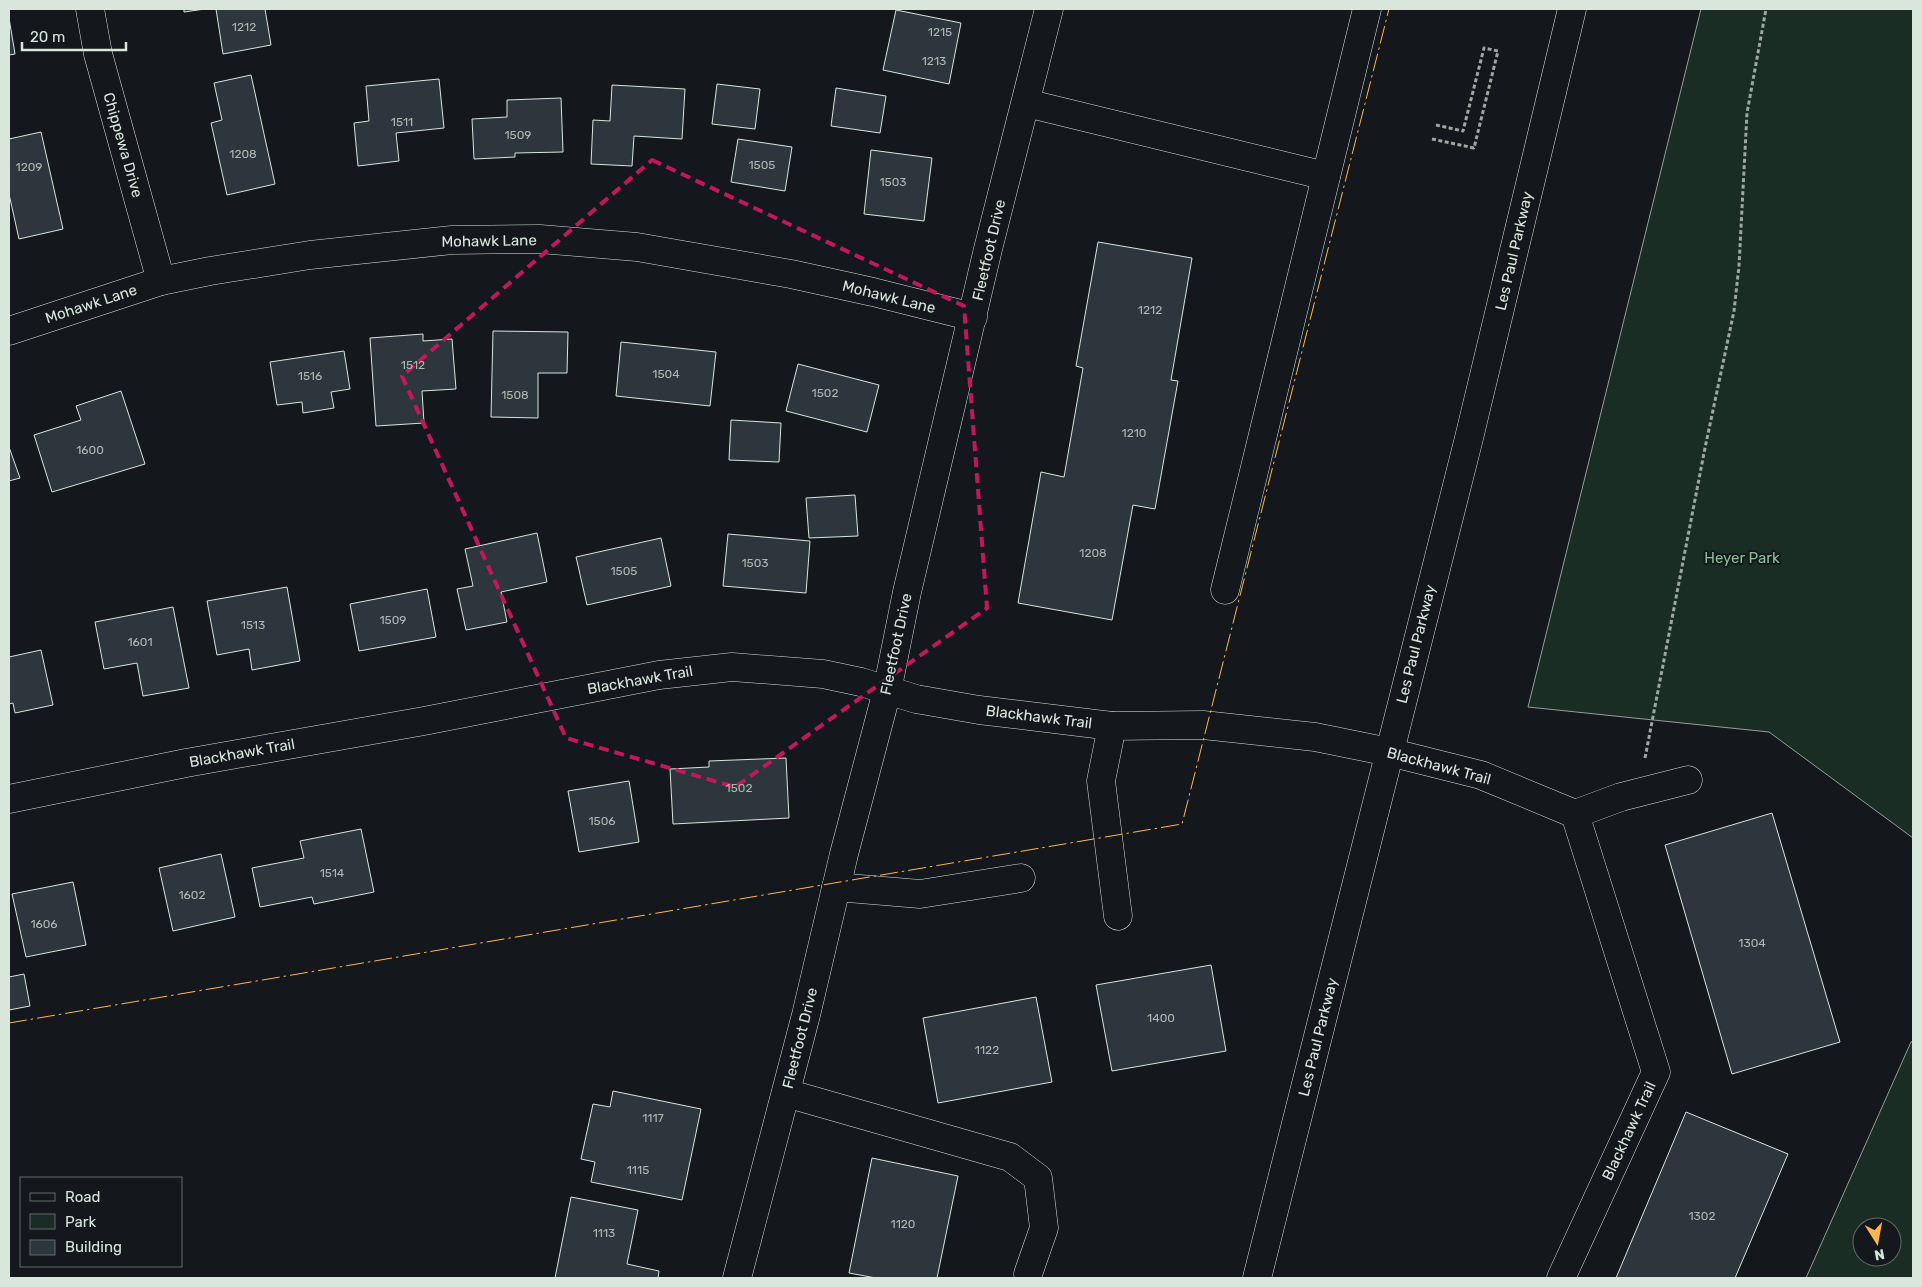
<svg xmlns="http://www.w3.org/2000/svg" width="1922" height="1287" font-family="Rubik,sans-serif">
<rect width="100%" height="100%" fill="#14181c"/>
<g fill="#1a2d24" stroke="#939e99" fill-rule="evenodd">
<path d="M1701,9H1913V838L1769,732L1528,707Z"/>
<path d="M1913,1041V1278H1806L1911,1042ZM1862,1227H1892V1257H1862Z"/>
</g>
<g fill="#2c363c" stroke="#d8e6dc">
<path d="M184,9H205L184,12Z"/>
<path d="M216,9H265L271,45L223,54Z"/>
<path d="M896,10L961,23L949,84L883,70Z"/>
<path d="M9,18L15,54L9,55Z"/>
<path d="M251,75L275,184L227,195L211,123L222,120L214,83Z"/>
<path d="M439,79L444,128L396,133L399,161L358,166L354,123L369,121L366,86Z"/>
<path d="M717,84L760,89L755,129L712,124Z"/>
<path d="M612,85L685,89L682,139L634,136L632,166L591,164L593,120L610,121Z"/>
<path d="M836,88L886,96L880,133L831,126Z"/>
<path d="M561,98L563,152L515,153V157L474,159L472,119L507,117V100Z"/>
<path d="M41,132L63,229L19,239L9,194V139Z"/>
<path d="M738,139L792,147L785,191L731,182Z"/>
<path d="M871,150L932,158L924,221L864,214Z"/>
<path d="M1098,242L1192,258L1171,380L1178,381L1155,509L1133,505L1112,620L1018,603L1041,472L1064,477L1083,368L1076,366Z"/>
<path d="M493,331L568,332L567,373H538V418L491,417Z"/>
<path d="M423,334V341L452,339L456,389L422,391L424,423L376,426L370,338Z"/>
<path d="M621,342L716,352L710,406L616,396Z"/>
<path d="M344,351L350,389L331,392L334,408L303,413L302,402L277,405L270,362Z"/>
<path d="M798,364L879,385L867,432L786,411Z"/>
<path d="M121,391L145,464L52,492L34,435L81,420L76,406Z"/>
<path d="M731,420L781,423L779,462L729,460Z"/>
<path d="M9,447L20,478L9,481Z"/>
<path d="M855,495L858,536L809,538L806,498Z"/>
<path d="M537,533L547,582L501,592L507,622L466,630L457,589L473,586L465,549Z"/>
<path d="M728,534L810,541L806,593L723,586Z"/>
<path d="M661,538L671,586L587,605L576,557Z"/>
<path d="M287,587L300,661L252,670L249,649L217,655L207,601Z"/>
<path d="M427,589L436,637L359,651L350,604Z"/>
<path d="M173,607L189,688L143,696L137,663L104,669L95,622Z"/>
<path d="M41,650L53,705L15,713L13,703L9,704V657Z"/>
<path d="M786,758L789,818L673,824L670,769L709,767V761Z"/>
<path d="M629,781L639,842L579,852L568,791Z"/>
<path d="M1772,813L1840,1042L1732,1074L1665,845Z"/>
<path d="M361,829L374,892L314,904L312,897L260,907L252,868L304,858L300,841Z"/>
<path d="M221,854L235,917L173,931L159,868Z"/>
<path d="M73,882L86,945L26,957L12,894Z"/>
<path d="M1211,965L1226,1051L1112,1071L1096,985Z"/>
<path d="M24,974L30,1006L9,1010V977Z"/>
<path d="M1036,997L1052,1082L938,1103L923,1018Z"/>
<path d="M613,1091L701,1109L682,1200L591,1182L595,1162L581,1159L593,1104L610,1107Z"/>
<path d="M1686,1112L1788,1154L1735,1278H1616Z"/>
<path d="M872,1158L958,1176L937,1278H876L849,1273Z"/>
<path d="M571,1197L638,1210L627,1264L659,1271L658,1278H555Z"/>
</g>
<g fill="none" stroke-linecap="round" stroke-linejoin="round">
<defs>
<g id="minor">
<path d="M90,9L98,54L161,281"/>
<path d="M1026,103L1326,176"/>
<path d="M9,331L161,281L210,271L310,255L452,240L540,239L637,247L791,274L873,292L973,317"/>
<path d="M1225,590L1367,9"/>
<path d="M1112,726L1101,781L1118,916"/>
<path d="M9,799L186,763L424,721L659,675L732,667L823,674L861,682L916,699L979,710L1112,726L1203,725L1315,737L1389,752L1481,775L1575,814L1656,1072L1561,1278"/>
<path d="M1575,814L1621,797L1688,780"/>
<path d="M836,887L920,894L1021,878"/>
<path d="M786,1093L1010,1157L1038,1178L1044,1228L1028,1274"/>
<path d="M737,1278L806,1015L844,854L887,691L907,592L988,249L1049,9"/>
</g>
<path id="major" d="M1257,1278L1469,438L1572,9"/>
</defs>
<use href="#minor" stroke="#d8e6dc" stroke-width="29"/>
<use href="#major" stroke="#d8e6dc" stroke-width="29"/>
<g stroke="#9da8a2" stroke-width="3" stroke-dasharray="4 2.5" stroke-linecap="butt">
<path d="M1432,139L1474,148L1498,51L1484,48L1463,131L1436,125"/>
<path d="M1645,758L1705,448L1734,311L1739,266L1747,113L1766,9"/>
</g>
<use href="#minor" stroke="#14181c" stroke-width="28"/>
<use href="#major" stroke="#14181c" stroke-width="28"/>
<path stroke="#ffb74d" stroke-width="1" stroke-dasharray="18 4 2.5 4" stroke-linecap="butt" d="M9,1023L1182,824L1389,9"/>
</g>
<path fill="none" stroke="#c2185b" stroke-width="4" stroke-dasharray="10 6" stroke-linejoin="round" d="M652,160L964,306L987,608L735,787L566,738L402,376Z"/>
<g text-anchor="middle" stroke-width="4" stroke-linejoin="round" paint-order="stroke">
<g font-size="12" fill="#adbab4">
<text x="244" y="31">1212</text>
<text x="940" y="36">1215</text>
<text x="934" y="65">1213</text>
<text x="402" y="126">1511</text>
<text x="518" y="139">1509</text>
<text x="243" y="158">1208</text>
<text x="762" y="169">1505</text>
<text x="29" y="171">1209</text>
<text x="893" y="186">1503</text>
<text x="1150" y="314">1212</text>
<text x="413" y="369">1512</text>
<text x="666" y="378">1504</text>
<text x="310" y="380">1516</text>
<text x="825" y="397">1502</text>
<text x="515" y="399">1508</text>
<text x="1134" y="437">1210</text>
<text x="90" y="454">1600</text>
<text x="1093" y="557">1208</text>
<text x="755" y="567">1503</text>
<text x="624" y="575">1505</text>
<text x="393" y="624">1509</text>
<text x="253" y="629">1513</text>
<text x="140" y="646">1601</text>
<text x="739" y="792">1502</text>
<text x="602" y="825">1506</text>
<text x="332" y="877">1514</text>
<text x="192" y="899">1602</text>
<text x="44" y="928">1606</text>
<text x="1752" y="947">1304</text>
<text x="1161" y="1022">1400</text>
<text x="987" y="1054">1122</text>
<text x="653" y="1122">1117</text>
<text x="638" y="1174">1115</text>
<text x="1702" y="1220">1302</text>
<text x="903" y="1228">1120</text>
<text x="604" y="1237">1113</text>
</g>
<g font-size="15" fill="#d8e6dc" stroke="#14181c">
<text transform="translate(123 145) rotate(74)" y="5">Chippewa Drive</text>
<text transform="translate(489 241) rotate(-1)" y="5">Mohawk Lane</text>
<text transform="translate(989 250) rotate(-77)" y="5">Fleetfoot Drive</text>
<text transform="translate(1514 251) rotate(-77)" y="5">Les Paul Parkway</text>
<text transform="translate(889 297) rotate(14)" y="5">Mohawk Lane</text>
<text transform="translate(91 304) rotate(-18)" y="5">Mohawk Lane</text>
<text transform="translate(896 644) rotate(-78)" y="5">Fleetfoot Drive</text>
<text transform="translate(1416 644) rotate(-76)" y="5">Les Paul Parkway</text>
<text transform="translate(640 680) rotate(-10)" y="5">Blackhawk Trail</text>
<text transform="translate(1039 717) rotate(7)" y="5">Blackhawk Trail</text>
<text transform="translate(242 753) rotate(-10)" y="5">Blackhawk Trail</text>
<text transform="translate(1439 766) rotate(15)" y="5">Blackhawk Trail</text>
<text transform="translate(1318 1037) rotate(-76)" y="5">Les Paul Parkway</text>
<text transform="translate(800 1038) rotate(-76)" y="5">Fleetfoot Drive</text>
<text transform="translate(1629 1131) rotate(-65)" y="5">Blackhawk Trail</text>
</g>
<g font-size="15" fill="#8ac095" stroke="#14181c">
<text x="1742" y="563">Heyer Park</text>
</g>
</g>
<rect width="1922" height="1287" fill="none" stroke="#d8e6dc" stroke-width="20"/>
<rect x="20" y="1177" width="162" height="90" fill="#14181c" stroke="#626a69"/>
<rect x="30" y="1193" width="25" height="8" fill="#14181c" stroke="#626a69"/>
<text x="65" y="1202" font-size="15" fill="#d8e6dc">Road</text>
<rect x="30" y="1214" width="25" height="15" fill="#1a2d24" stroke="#626a69"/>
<text x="65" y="1227" font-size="15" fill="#d8e6dc">Park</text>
<rect x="30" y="1240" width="25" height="15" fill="#2c363c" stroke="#626a69"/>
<text x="65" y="1252" font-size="15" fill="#d8e6dc">Building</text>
<g transform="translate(1877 1242) rotate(169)"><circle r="24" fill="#14181c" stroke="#626a69"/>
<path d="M0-4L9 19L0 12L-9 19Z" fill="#ffb74d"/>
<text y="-8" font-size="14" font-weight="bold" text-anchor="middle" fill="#d8e6dc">N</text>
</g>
<path d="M22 42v8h104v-8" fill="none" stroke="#d8e6dc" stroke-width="2.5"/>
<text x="30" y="42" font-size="15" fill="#d8e6dc" stroke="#14181c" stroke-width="4" paint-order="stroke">20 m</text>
</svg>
